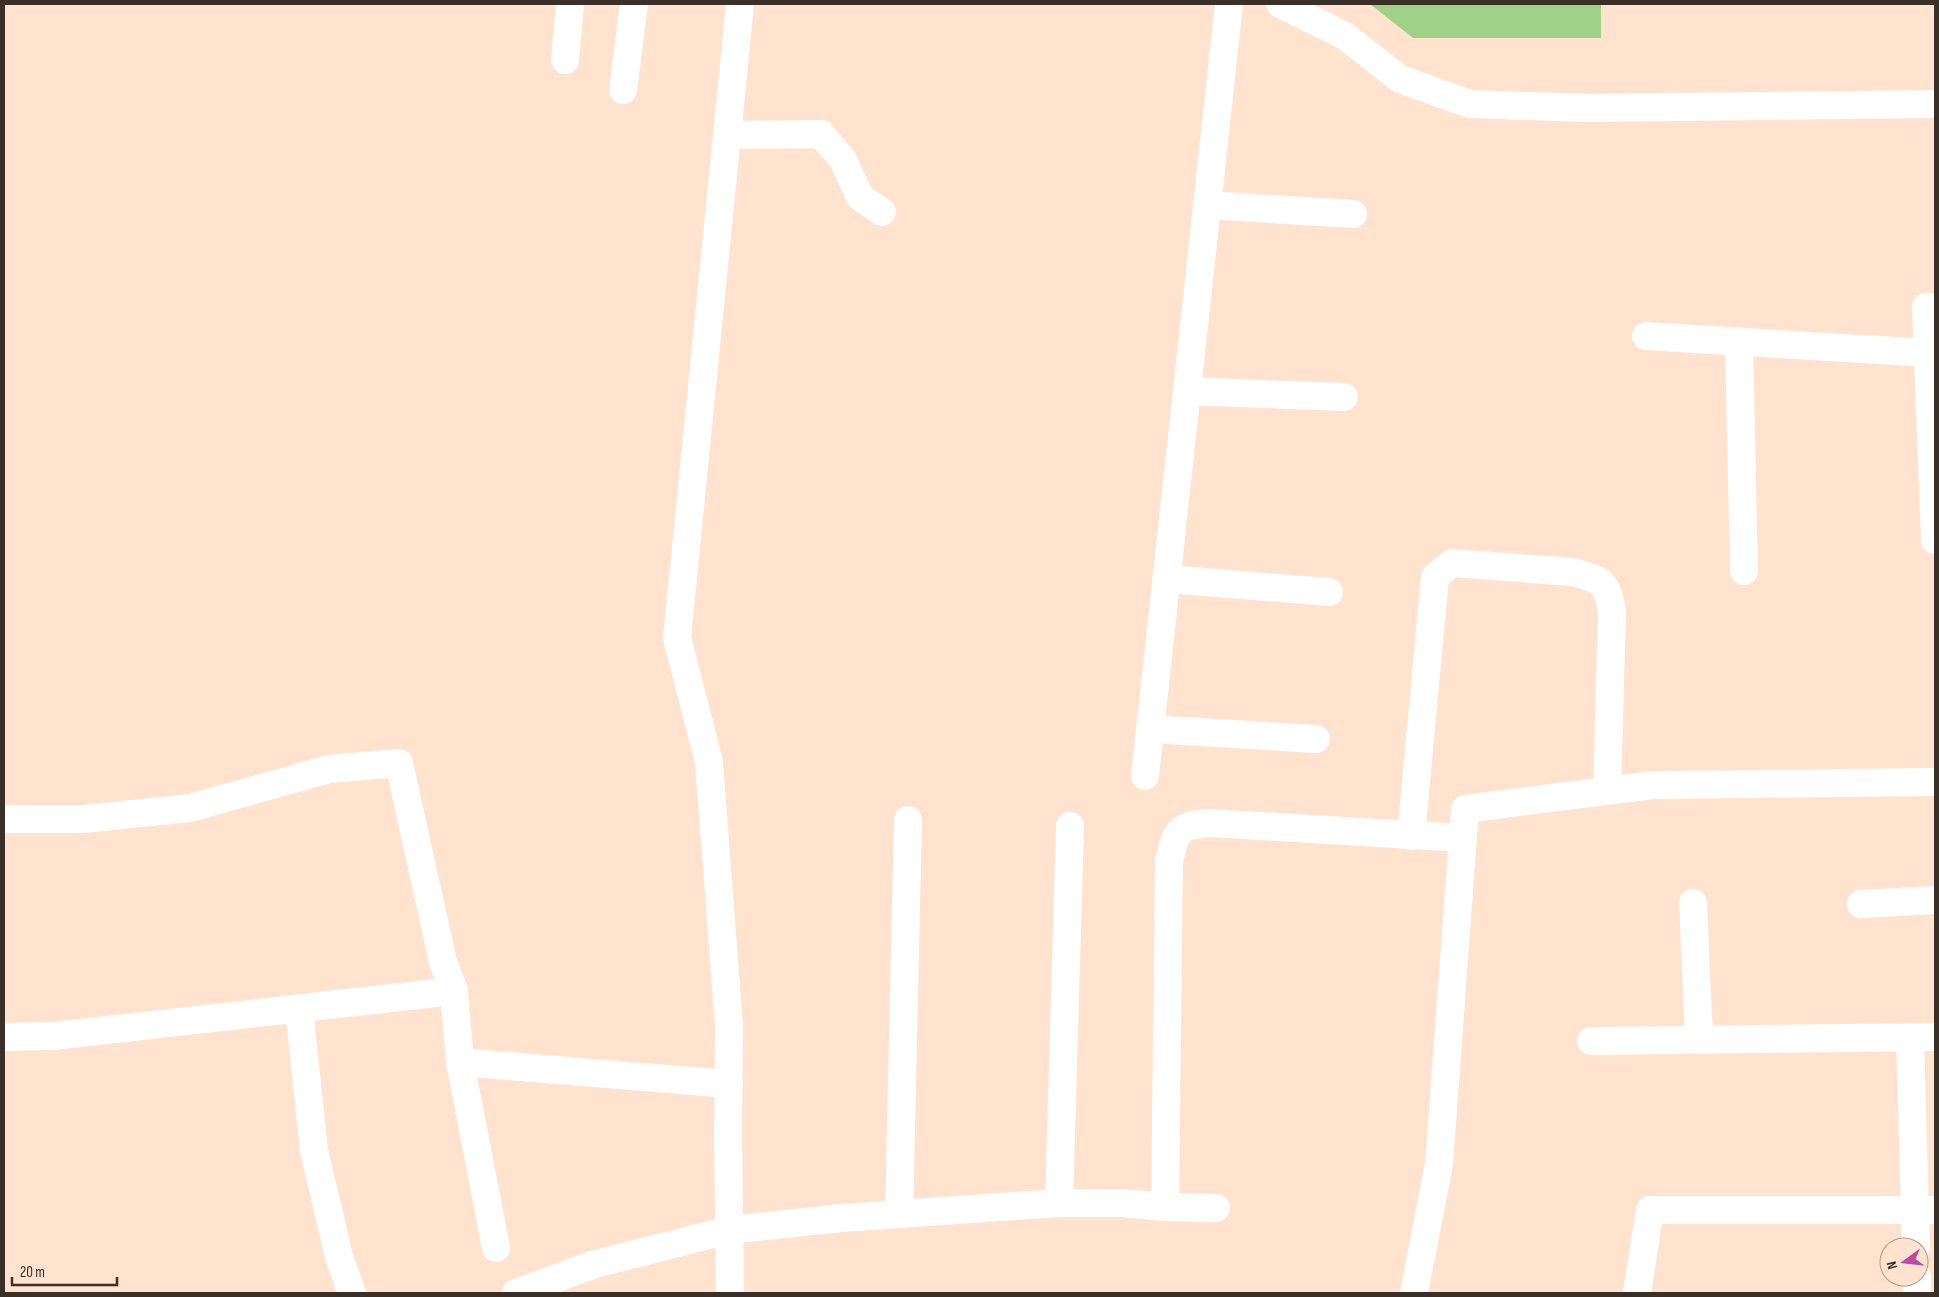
<svg xmlns="http://www.w3.org/2000/svg" width="1939" height="1297" font-family="'Sofia Sans Condensed',sans-serif">
<rect width="100%" height="100%" fill="#ffe3cf"/>
<path fill="#9fd288" d="M1370,4H1601V38H1413Z"/>
<g fill="none" stroke-linecap="round" stroke-linejoin="round">
<g stroke="#fff" stroke-width="28">
<path d="M1280,4L1345,36L1400,79L1470,104L1588,108L1935,104"/>
<path d="M565,60L570,4"/>
<path d="M623,90L634,4"/>
<path d="M727,135L821,134L843,160L860,197L882,212"/>
<path d="M1207,205L1353,214"/>
<path d="M1935,308L1926,307L1935,540"/>
<path d="M1646,336L1928,353"/>
<path d="M1739,342L1744,571"/>
<path d="M1187,391L1344,397"/>
<path d="M1167,579L1329,592"/>
<path d="M1151,729L1316,739"/>
<path d="M1145,776L1229,4"/>
<path d="M4,819H83L190,808L329,769L399,763L443,962L454,991L53,1036L4,1037"/>
<path d="M1411,836L1435,577L1452,563L1573,572C1602,580 1608,582 1612,613L1607,791"/>
<path d="M1693,903L1699,1039"/>
<path d="M1861,904L1935,900"/>
<path d="M454,991L460,1062L729,1084"/>
<path d="M299,1009L314,1150L339,1257L352,1293"/>
<path d="M1910,1037L1916,1247"/>
<path d="M1591,1041L1935,1037"/>
<path d="M460,1062L496,1248"/>
<path d="M1059,1203L1070,826"/>
<path d="M1165,1207L1216,1208"/>
<path d="M899,1214L908,820"/>
<path d="M1917,1277V1293"/>
<path d="M516,1293L595,1264L729,1230L841,1218L1059,1203H1123L1165,1207L1169,861C1176,831 1178,825 1210,823L1463,838"/>
<path d="M730,1293L728,1132L729,1026L709,762L677,638L740,4"/>
<path d="M1414,1293L1439,1164L1465,809L1653,785L1935,782"/>
<path d="M1637,1293L1650,1210H1935"/>
</g>
</g>
<rect width="1939" height="1297" fill="none" stroke="#3a3028" stroke-width="10"/>
<g transform="translate(1904 1262) rotate(255)"><circle r="24" fill="#ffe3cf" stroke="#b09b8c"/>
<path d="M0-4L9 19L0 12L-9 19Z" fill="#bc49a4"/>
<text y="-8" font-size="14" font-weight="bold" text-anchor="middle" fill="#3a3028">N</text>
</g>
<path d="M12 1277v8h105v-8" fill="none" stroke="#3a3028" stroke-width="2.5"/>
<text x="20" y="1277" font-size="15" fill="#3a3028" stroke="#ffe3cf" stroke-width="4" paint-order="stroke">20 m</text>
</svg>
